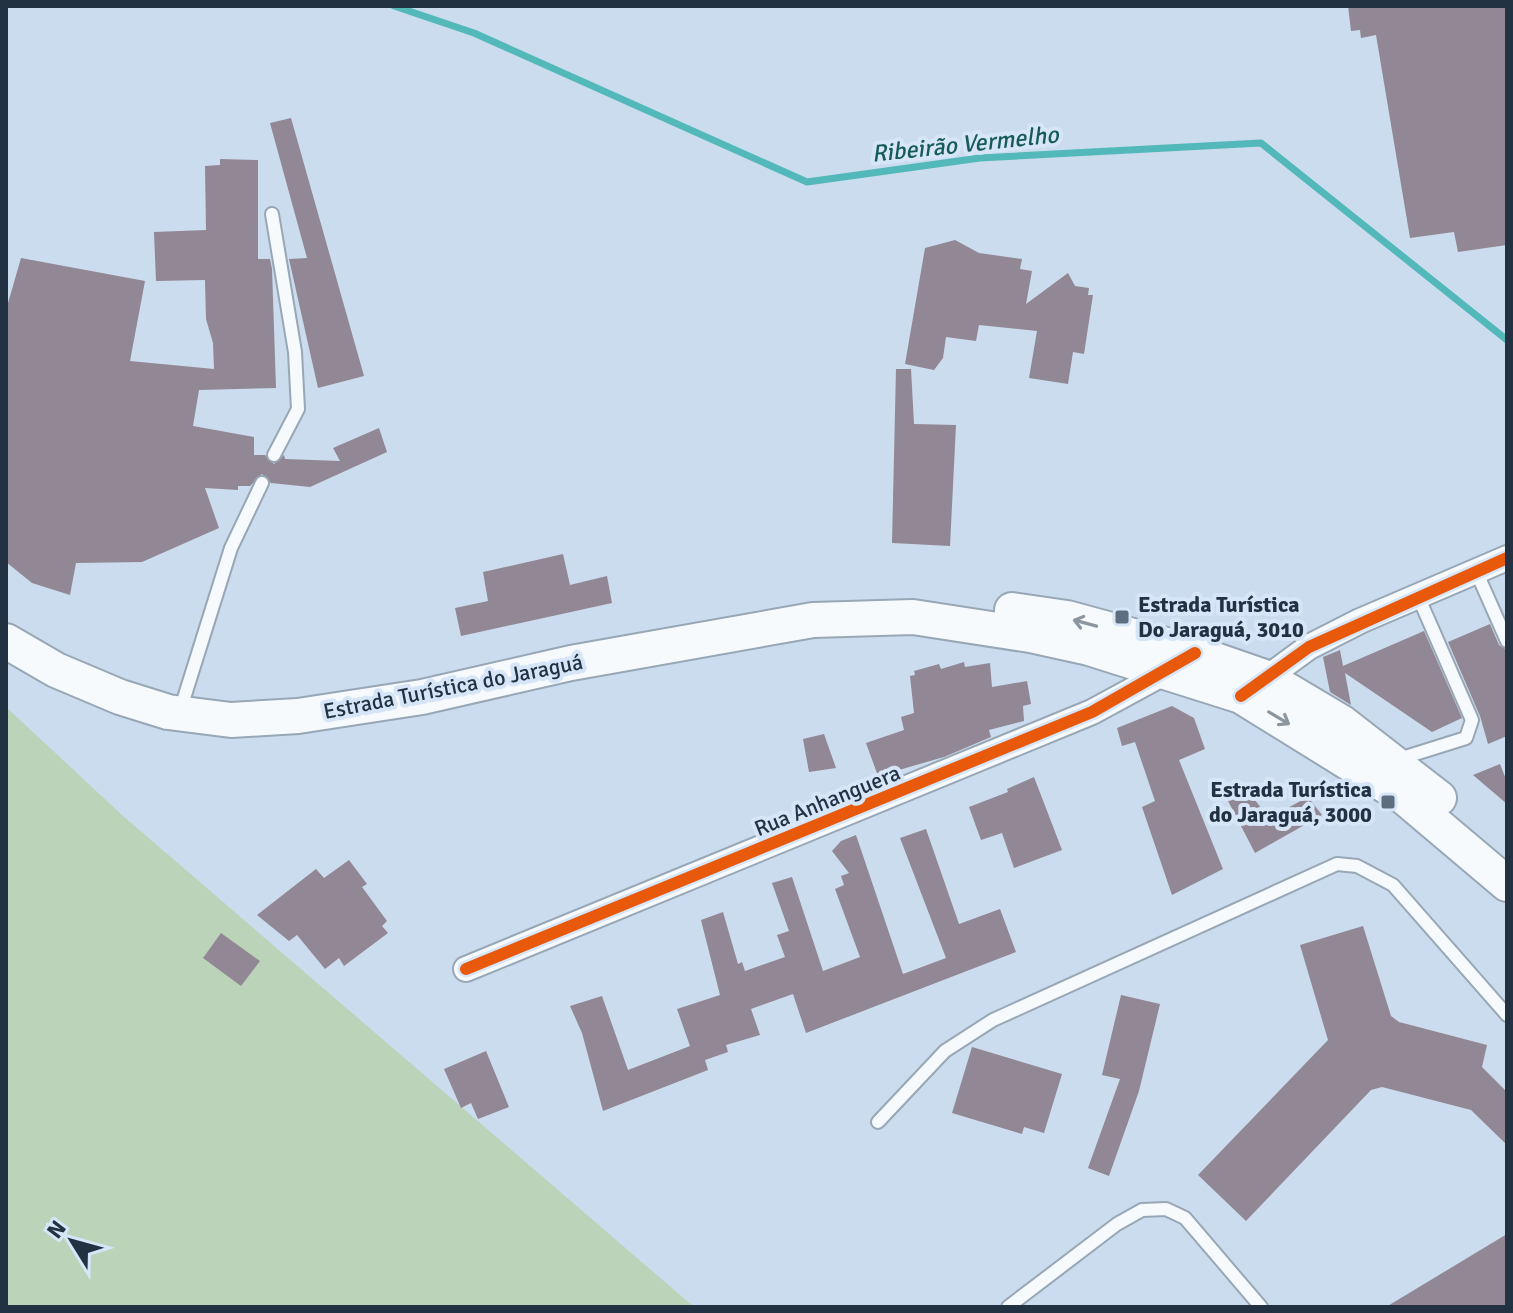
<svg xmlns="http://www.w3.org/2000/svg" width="1513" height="1313" font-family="Signika,sans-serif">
<rect width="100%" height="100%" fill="#cadcee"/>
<path fill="#bad3b9" d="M6,707L123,816L694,1307H6Z"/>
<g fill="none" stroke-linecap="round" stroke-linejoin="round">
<path stroke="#52b8b9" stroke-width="7" d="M394,6L474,33L807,182L980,158L1261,143L1507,340"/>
</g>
<g fill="#928794">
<path d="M1348,6H1507V245L1458,252L1454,232L1410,238L1376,35L1361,38L1360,30L1351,31Z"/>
<path d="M291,118L364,376L318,388L289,259L307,258L270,123Z"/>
<path d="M220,159L258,160V259H270L272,269L276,388L199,390L193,426L254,437V455H265L274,464L284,455L285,459L340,461L333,448L379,428L387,452L310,487L271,483L262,474L250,486H238V490L205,488L219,528L142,562L76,563L70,595L32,583L6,562V310L21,258L145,281L130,361L214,369L213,343L206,319L205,280L156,281L154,232L206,230L205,166L220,165Z"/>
<path d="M955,240L979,253L1022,259L1020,269L1032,271L1026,304L1068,273L1075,286L1089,288L1088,295H1093L1084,354L1073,352L1068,384L1029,378L1037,331L979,325L976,341L946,337L943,358L934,370L905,364L925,248Z"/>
<path d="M896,369H911L914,424L956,425L950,546L892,543Z"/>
<path d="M563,554L570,585L607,576L612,603L461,636L455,608L488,601L483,572Z"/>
<path d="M1490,624L1499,645L1507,650V736L1488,744L1480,716L1448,642Z"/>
<path d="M1424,631L1462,718L1432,732L1345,673L1351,705L1330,692L1323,657L1340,650L1343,666Z"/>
<path d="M964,662L965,667L990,663L992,687L1027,681L1031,704L1023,706L1024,721L989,730L991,737L944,757L878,776L866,743L904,730L901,717L914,713L910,676L915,675L914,671L939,664L941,669Z"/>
<path d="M1172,706L1194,718L1205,749L1179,760L1223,869L1172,895L1142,807L1155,801L1135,742L1122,746L1117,728Z"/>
<path d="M824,734L836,768L809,772L803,739Z"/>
<path d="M1500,764L1507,782V804L1473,775Z"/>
<path d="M1034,777L1062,850L1014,868L1002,833L981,840L969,807L1008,792L1007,789Z"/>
<path d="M1247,790L1269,818L1308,797L1322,815L1255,853L1227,799Z"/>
<path d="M926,829L959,924L1000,909L1016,952L806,1033L793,994L751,1009L760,1035L726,1045L728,1052L705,1060L708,1070L603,1111L582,1033L570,1006L602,996L628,1070L690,1046L677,1009L720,995L701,920L723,912L738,964L742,962L745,971L785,957L777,935L789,931L772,883L792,877L823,971L860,957L835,889L844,885L841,876L849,873L832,851L841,841L856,835L903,974L946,958L900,838Z"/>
<path d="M349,860L367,884L362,887L387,921L382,926L388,933L344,966L339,958L325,969L297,935L289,941L257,915L316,869L324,878Z"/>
<path d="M1363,926L1391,1016L1399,1022L1487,1045L1482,1067L1507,1092V1145L1471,1110L1382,1087L1371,1090L1246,1221L1198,1175L1328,1040L1300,945Z"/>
<path d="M221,933L260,961L241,986L203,958Z"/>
<path d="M1121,995L1160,1004L1139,1091L1109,1176L1088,1168L1120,1079L1102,1075Z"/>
<path d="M972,1047L1062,1074L1044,1133L1024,1127L1022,1134L952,1113Z"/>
<path d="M486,1051L509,1107L478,1119L471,1103L461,1108L444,1069Z"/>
<path d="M1507,1234V1307H1386Z"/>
</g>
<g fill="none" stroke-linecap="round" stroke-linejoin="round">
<defs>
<g id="service">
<path d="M272,214L295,352L298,409L274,455"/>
<path d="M1476,571L1507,641"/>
<path d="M180,711L231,548L262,483"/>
<path d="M1399,759L1466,738L1472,720L1418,596"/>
<path d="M878,1122L945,1051L993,1020L1337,864L1357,866L1393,885L1507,1015"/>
<path d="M1008,1307L1117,1224L1142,1210L1166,1209L1185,1218L1261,1307"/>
</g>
<g id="minor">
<path d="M1257,685L1309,647L1360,621L1507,558"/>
<path d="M466,969L1092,712L1173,668"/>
</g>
<g id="secondary">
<path d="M1012,610L1067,618L1195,653L1267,678L1341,722L1439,798"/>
<path d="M6,641L56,670L120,697L168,712L231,720L298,716L422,697L571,663L813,620L913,617L1030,635L1089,648L1241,696L1404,797L1507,884"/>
</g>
</defs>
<use href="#service" stroke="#98a7b6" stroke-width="16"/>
<use href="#minor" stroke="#98a7b6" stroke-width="28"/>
<use href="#secondary" stroke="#98a7b6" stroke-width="38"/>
<use href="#service" stroke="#f7fafc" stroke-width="12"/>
<use href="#minor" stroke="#f7fafc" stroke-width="24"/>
<use href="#secondary" stroke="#f7fafc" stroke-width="34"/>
<defs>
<g id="cycleway">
<path d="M1241,696L1309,647L1507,558"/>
<path d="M466,969L1092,712L1195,653"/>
</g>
</defs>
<use href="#cycleway" stroke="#d6e6f8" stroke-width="17"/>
<use href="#cycleway" stroke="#e8590c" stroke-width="12"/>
</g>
<defs><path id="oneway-shaft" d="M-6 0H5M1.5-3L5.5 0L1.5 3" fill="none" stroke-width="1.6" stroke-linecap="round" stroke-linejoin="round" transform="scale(2)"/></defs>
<g stroke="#8c96a0">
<use href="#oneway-shaft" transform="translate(1085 623) rotate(-165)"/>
<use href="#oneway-shaft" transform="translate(1279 718) rotate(31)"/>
</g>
<g fill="#5d6e7f" stroke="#d6e6f8" stroke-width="3">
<rect x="1114" y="609" width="16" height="16" rx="4"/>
<rect x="1380" y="794" width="16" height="16" rx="4"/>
</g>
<g text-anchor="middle" stroke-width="8" stroke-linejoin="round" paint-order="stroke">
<g font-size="22" font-weight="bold" fill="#223243" stroke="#d6e6f8" text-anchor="start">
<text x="1138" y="612">Estrada Turística<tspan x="1138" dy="25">Do Jaraguá, 3010</tspan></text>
<text x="1372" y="797" text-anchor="end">Estrada Turística<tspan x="1372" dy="25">do Jaraguá, 3000</tspan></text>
</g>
<g font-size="22" fill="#223243" stroke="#d6e6f8">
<text transform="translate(453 686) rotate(-11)" y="8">Estrada Turística do Jaraguá</text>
<text transform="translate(827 800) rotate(-22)" y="8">Rua Anhanguera</text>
</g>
<g font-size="24" font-style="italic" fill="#165b58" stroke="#d6e6f8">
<text transform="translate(965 144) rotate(-6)" y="8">Ribeirão Vermelho</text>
</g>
</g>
<rect width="1513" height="1313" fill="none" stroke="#223243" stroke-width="16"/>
<g transform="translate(72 1241) rotate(307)" stroke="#d6e6f8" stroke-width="6" paint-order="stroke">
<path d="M0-6L14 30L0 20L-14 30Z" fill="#223243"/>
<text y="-12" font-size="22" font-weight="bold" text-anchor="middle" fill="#223243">N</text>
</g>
</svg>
